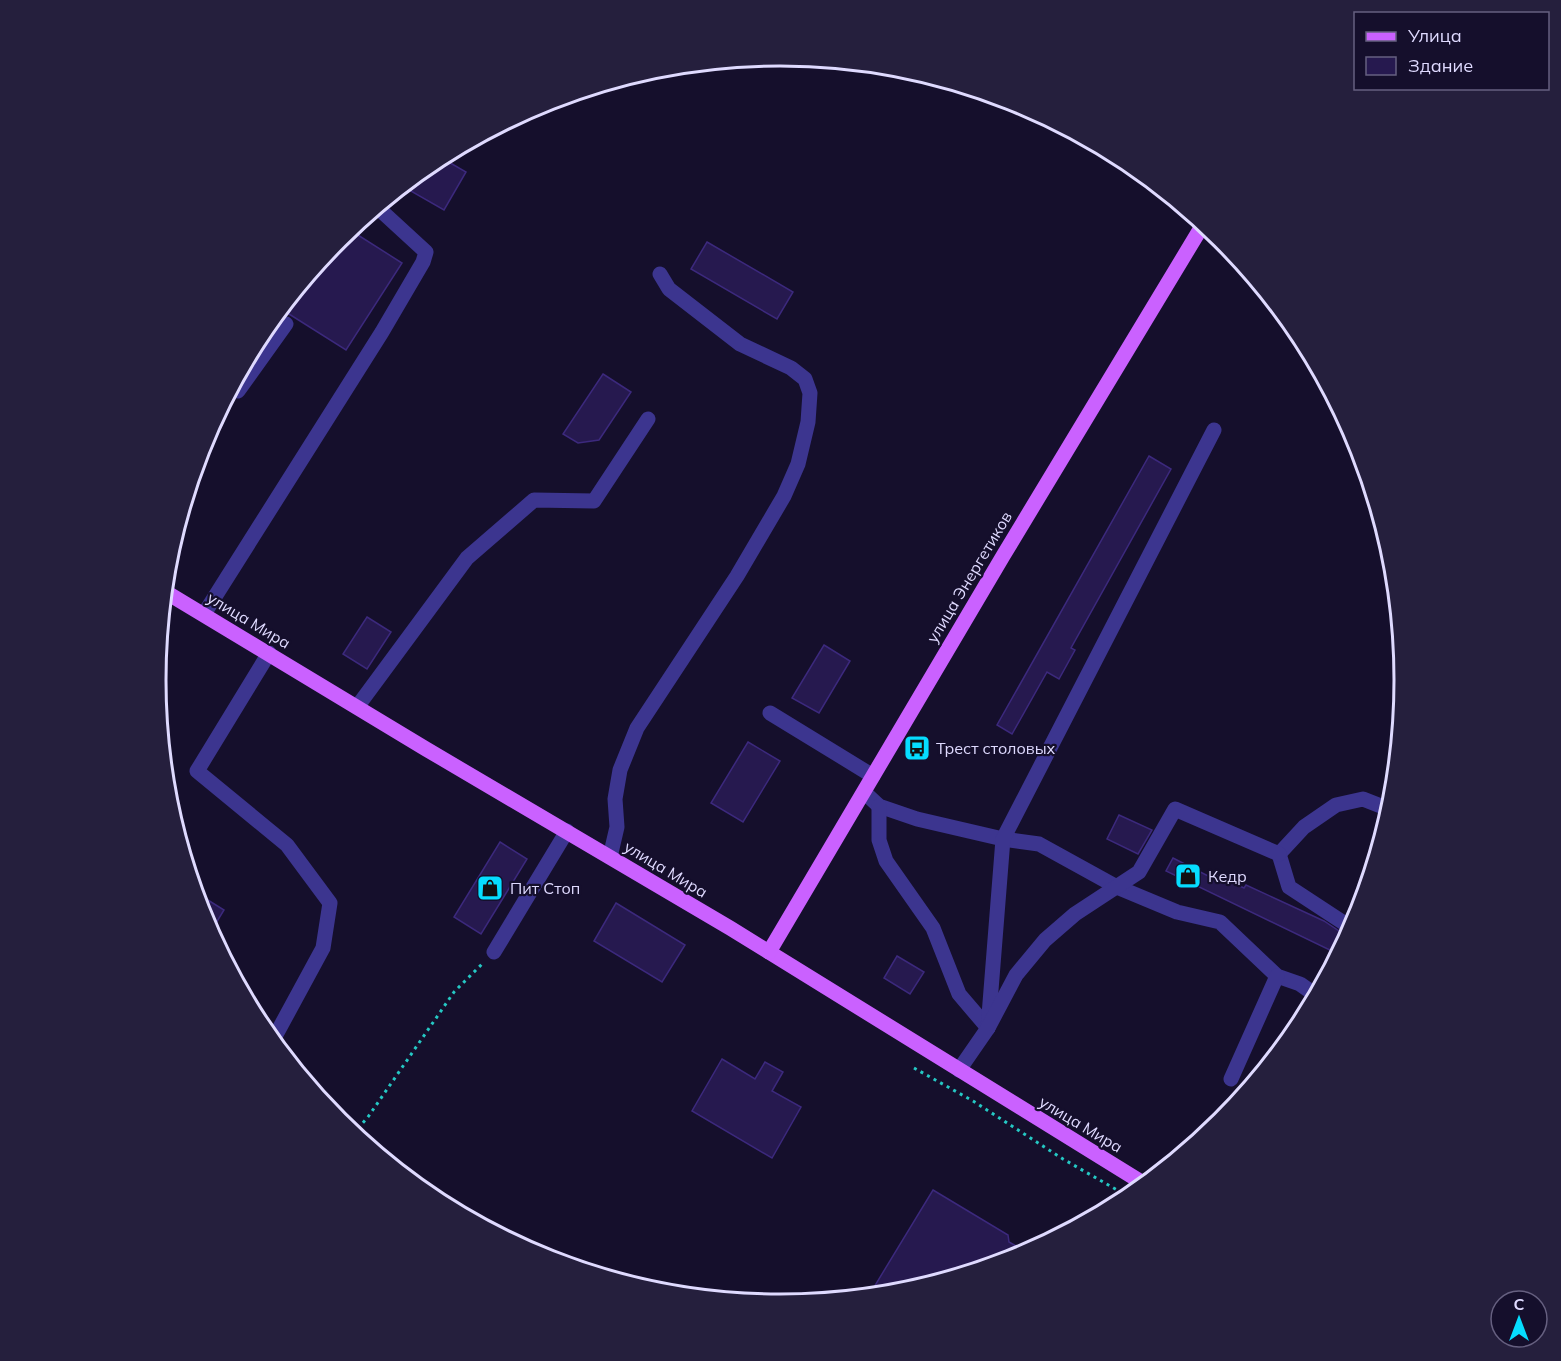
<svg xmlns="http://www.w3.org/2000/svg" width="1561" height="1361" font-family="Mulish,sans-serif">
<rect width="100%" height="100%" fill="#150f2c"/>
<g fill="#26194f" stroke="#3c297d" stroke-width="1.5">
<path d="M440,157L466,172L444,210L402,186Z"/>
<path d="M350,230L402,263L346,350L281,309L339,238Z"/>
<path d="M707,242L793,292L777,319L691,269Z"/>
<path d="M603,374L631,392L599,440L578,443L563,434Z"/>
<path d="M1149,456L1171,469L1071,648L1075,650L1059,679L1047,672L1012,734L997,725Z"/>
<path d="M367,617L391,632L367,669L343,654Z"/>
<path d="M824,645L850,661L819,713L792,698Z"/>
<path d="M748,742L780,761L743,822L711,803Z"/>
<path d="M1119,815L1152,830L1138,854L1107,839Z"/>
<path d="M500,842L527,859L481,934L454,917Z"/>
<path d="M1173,858L1210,877L1212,873L1244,888L1246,885L1324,921L1345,935L1336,953L1166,871Z"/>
<path d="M195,892L224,910L210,933L203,919Z"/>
<path d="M616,903L685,945L662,982L594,941Z"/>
<path d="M897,956L924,972L910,994L884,978Z"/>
<path d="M722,1059L755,1079L765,1062L783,1072L772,1091L801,1107L772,1158L692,1111Z"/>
<path d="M933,1190L1008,1235L1009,1242L1028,1253L1019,1258L902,1294L868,1297Z"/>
</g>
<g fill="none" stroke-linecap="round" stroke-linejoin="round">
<g stroke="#25c8c4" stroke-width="3" stroke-dasharray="3 4.5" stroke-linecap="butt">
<path d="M914,1068L973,1101L1063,1159L1131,1198"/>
<path d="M353,1134L368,1117L454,992L484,962"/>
</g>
<g stroke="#3c358f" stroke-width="15">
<path d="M232,387L238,391L286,324"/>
<path d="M204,614L382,332L423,262L426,252L377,207"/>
<path d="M269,653L197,771L287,845L330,903L323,948L272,1042"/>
<path d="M357,707L467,558L534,500L594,501L648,419"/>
<path d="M770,713L873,776"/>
<path d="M864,792L879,806L917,819L1003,839L1039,844L1117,887L1177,912L1220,922L1277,976L1300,984L1317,996"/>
<path d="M879,806V840L886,861L933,928L959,994L988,1028"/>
<path d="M1279,854L1304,827L1336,805L1363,799L1391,810"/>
<path d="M1279,854L1289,887L1353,929"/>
<path d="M610,857L617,827L615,799L620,770L637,728L737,576L784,496L798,464L808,422L810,393L805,379L791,368L740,344L669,289L660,274"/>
<path d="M494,952L567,831"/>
<path d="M988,1028L1003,839L1214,430"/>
<path d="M959,1070L988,1028L1016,975L1045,940L1075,914L1139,872L1175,809L1279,854"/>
<path d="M1231,1079L1277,976"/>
</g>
<g stroke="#ca61ff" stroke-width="15">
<path d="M164,591L426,749L730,928L1146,1185"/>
<path d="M769,952L1003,556L1204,223"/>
</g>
</g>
<defs>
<symbol id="bus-square" viewBox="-11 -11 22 22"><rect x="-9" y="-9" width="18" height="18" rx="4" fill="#06ddff" stroke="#150f2c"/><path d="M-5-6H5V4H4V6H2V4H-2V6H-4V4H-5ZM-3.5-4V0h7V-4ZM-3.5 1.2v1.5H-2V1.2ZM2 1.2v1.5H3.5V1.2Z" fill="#111"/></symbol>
<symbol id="shop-square" viewBox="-11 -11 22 22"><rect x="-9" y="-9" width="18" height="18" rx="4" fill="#06ddff" stroke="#150f2c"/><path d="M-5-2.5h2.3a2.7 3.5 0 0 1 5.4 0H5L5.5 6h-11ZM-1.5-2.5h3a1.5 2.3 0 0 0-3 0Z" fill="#111"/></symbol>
</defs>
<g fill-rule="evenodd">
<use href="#bus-square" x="902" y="733" width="30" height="30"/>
<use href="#shop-square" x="1173" y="861" width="30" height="30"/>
<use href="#shop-square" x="475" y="873" width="30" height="30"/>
</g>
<g text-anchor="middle" stroke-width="4.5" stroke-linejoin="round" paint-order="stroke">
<g font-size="16" fill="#dfdaff" stroke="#150f2c">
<text transform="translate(969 577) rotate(-59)" y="6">улица Энергетиков</text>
<text transform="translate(249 620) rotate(31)" y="6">улица Мира</text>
<text transform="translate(666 869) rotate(31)" y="6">улица Мира</text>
<text transform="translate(1081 1124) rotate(31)" y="6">улица Мира</text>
</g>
<g font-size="16" fill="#dfdaff" stroke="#150f2c" text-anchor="start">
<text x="936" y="754">Трест столовых</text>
<text x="1208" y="882">Кедр</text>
<text x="510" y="894">Пит Стоп</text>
</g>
</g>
<path d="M0 0H1561V1361H0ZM166 680a614 614 0 1 1 1228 0a614 614 0 1 1-1228 0Z" fill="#251f3d" fill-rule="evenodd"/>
<path fill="none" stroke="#dfdaff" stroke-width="3" d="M166 680a614 614 0 1 1 1228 0a614 614 0 1 1-1228 0Z"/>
<rect x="1354" y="12" width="195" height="78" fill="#150f2c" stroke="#666080" stroke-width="1.5"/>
<rect x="1366" y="32" width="30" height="9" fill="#ca61ff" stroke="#666080" stroke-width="1.5"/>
<text x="1408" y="42" font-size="18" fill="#dfdaff">Улица</text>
<rect x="1366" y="57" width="30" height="18" fill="#26194f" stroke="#666080" stroke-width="1.5"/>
<text x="1408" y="72" font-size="18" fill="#dfdaff">Здание</text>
<g transform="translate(1519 1319)"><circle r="28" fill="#150f2c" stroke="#666080" stroke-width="1.5"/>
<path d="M0-4.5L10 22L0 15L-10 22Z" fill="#06ddff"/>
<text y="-9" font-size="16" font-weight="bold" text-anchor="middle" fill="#dfdaff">С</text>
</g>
</svg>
